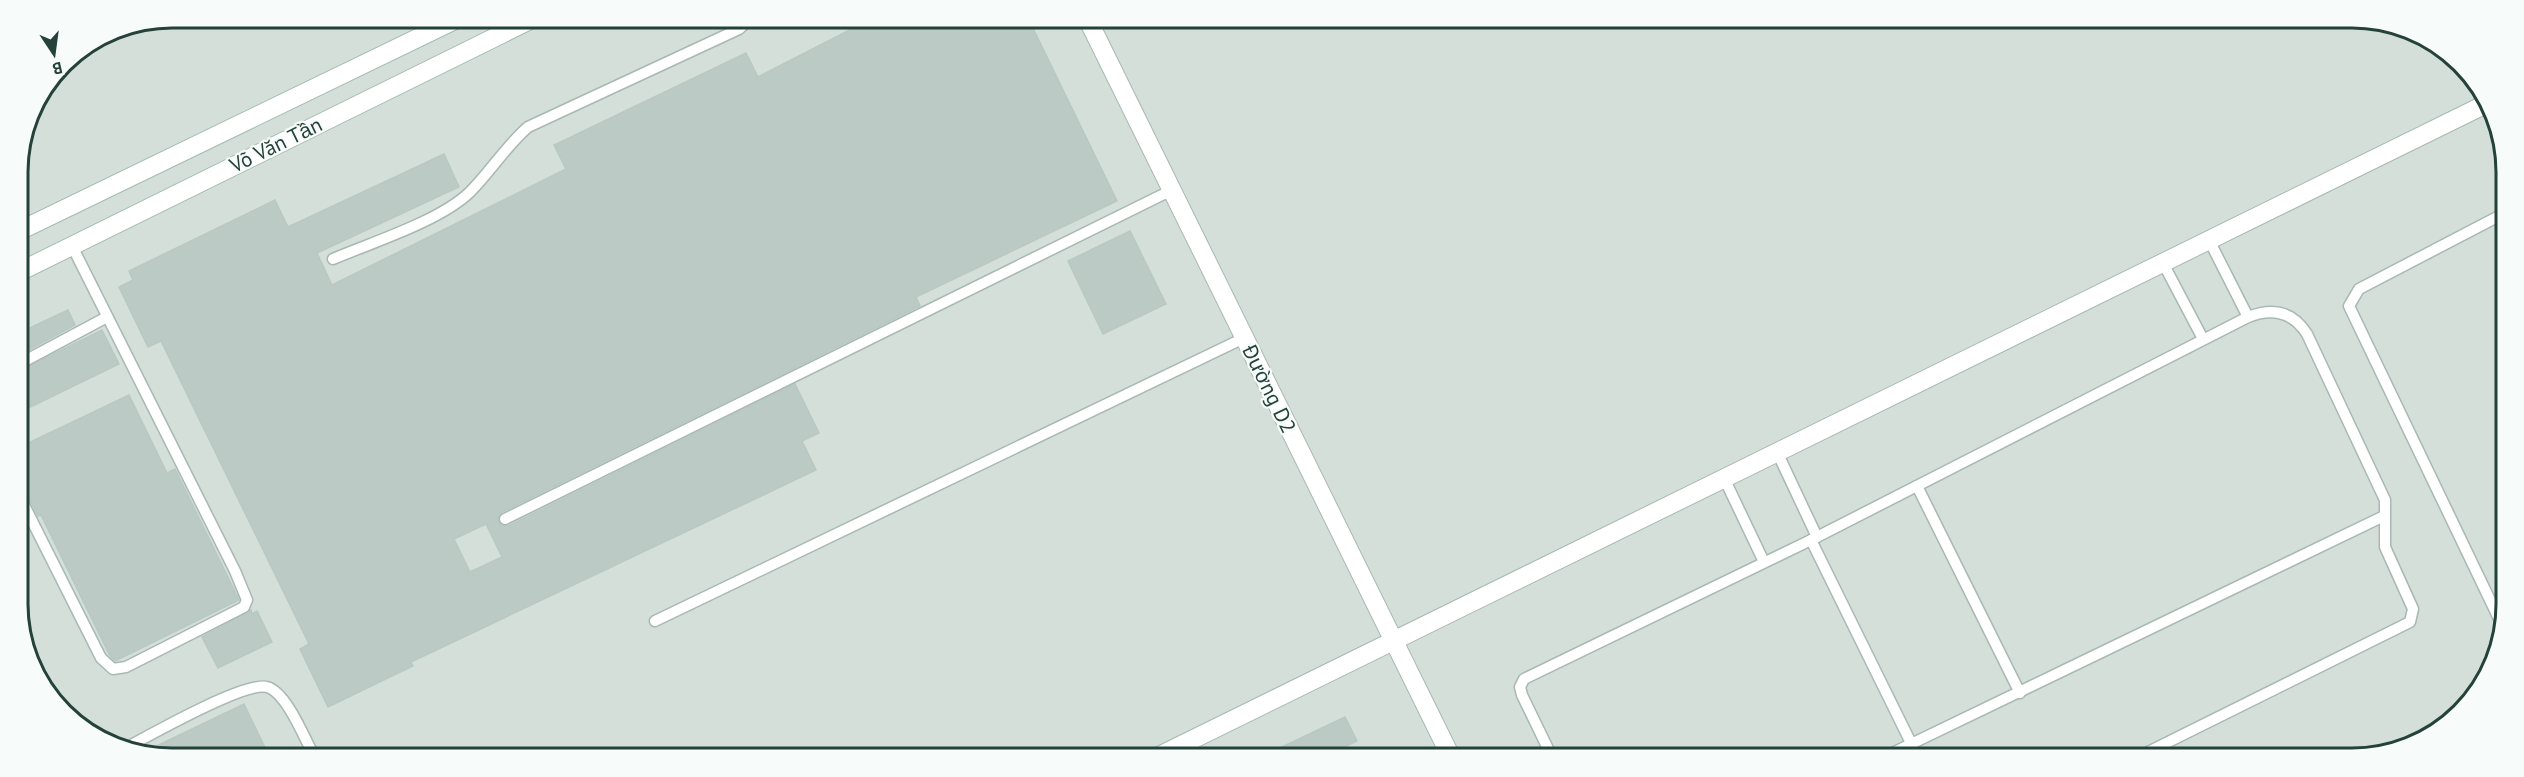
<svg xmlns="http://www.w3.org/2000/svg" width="2524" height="777" font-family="'PT Sans',sans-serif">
<rect width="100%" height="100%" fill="#e6efeb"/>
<path fill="#d4dfda" d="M173,18L2392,23L2467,70L2503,143L2501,645L2480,691L2446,727L2361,759L132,754L57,707L21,634L18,163L34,104L63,63L114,30Z"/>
<g fill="#bbcac4" stroke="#b8c9c2" stroke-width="1.5" fill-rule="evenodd">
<path d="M869,20H1029L1117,201L916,297L920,306L502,512L498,518L499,523L508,526L795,384L819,433L802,441L816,470L411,662L413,666L328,707L300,649L309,644L161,341L148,347L119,287L133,280L129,271L275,200L288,227L444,154L459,187L317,253L332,285L566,169L554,145L746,53L758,77ZM486,524L502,557L470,572L454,539Z"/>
<path d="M1130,231L1166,304L1103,334L1068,261Z"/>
<path d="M68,310L75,325L21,354L19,333Z"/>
<path d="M102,330L119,364L20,412L19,371Z"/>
<path d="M129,395L167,473L175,469L239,600L115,661L110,656L41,515L38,516L27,494L20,488V447Z"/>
<path d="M251,610L252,614L257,611L272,642L218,668L202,637Z"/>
<path d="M244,704L268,754H140Z"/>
<path d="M1345,717L1357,741L1344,747L1324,756H1263Z"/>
</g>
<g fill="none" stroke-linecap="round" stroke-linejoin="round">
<defs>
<g id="lane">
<path d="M333,259C373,242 440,221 470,192C491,171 506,146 528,127L739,29L750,19"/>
<path d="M2163,263L2203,339"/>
<path d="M19,364L107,317"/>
<path d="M1777,452L1817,537"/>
<path d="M1724,478L1764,562"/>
<path d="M1917,486L2020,693"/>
<path d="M20,497L101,658L113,669L126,667L244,607L247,600L235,571L72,246"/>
<path d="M505,519L1172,190"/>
<path d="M655,621L1244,338"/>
<path d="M2501,623L2349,306L2359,289L2503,214"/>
<path d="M1911,743L1811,540L2248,317"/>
<path d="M124,749C148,736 245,681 267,687C286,692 304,737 313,754"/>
<path d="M1339,756L1346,754L1354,756"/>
<path d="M1552,757L1522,695L1520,687L1524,679L1811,540"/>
<path d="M1882,758L2384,516"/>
<path d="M2136,758L2410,622L2413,609L2385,547V500L2307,334C2293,312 2273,307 2248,317L2209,240"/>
</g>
<g id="street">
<path d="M1088,20L1451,757"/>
<path d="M1159,756L2484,105"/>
</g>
<g id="secondary">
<path d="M19,231L457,19"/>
<path d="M19,272L532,19"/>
</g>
</defs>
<use href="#lane" stroke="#a8b8b2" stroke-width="13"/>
<use href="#street" stroke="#a8b8b2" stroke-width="20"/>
<use href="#secondary" stroke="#a4bbb3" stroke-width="20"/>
<use href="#lane" stroke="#fff" stroke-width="10"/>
<use href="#street" stroke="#fff" stroke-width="18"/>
<use href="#secondary" stroke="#fff" stroke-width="18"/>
</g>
<g text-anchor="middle" stroke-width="4.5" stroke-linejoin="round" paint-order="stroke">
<g font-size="21" fill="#24423a" stroke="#f7fbf9">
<text transform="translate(276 145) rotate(-26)" y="7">Võ Văn Tần</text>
<text transform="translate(1269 389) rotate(64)" y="7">Đường D2</text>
</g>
</g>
<path d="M0 0H2524V777H0ZM172 28H2352A144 144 0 0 1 2496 172V604A144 144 0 0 1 2352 748H172A144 144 0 0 1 28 604V172A144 144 0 0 1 172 28Z" fill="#f7fbf9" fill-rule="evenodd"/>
<path fill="none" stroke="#24423a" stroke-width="3" d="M172 28H2352A144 144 0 0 1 2496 172V604A144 144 0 0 1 2352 748H172A144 144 0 0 1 28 604V172A144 144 0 0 1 172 28Z"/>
<g transform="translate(54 54) rotate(167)" stroke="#f7fbf9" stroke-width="4.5" paint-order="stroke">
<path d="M0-4.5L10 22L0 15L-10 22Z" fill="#24423a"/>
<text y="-9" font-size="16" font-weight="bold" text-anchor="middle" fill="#24423a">B</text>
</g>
</svg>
